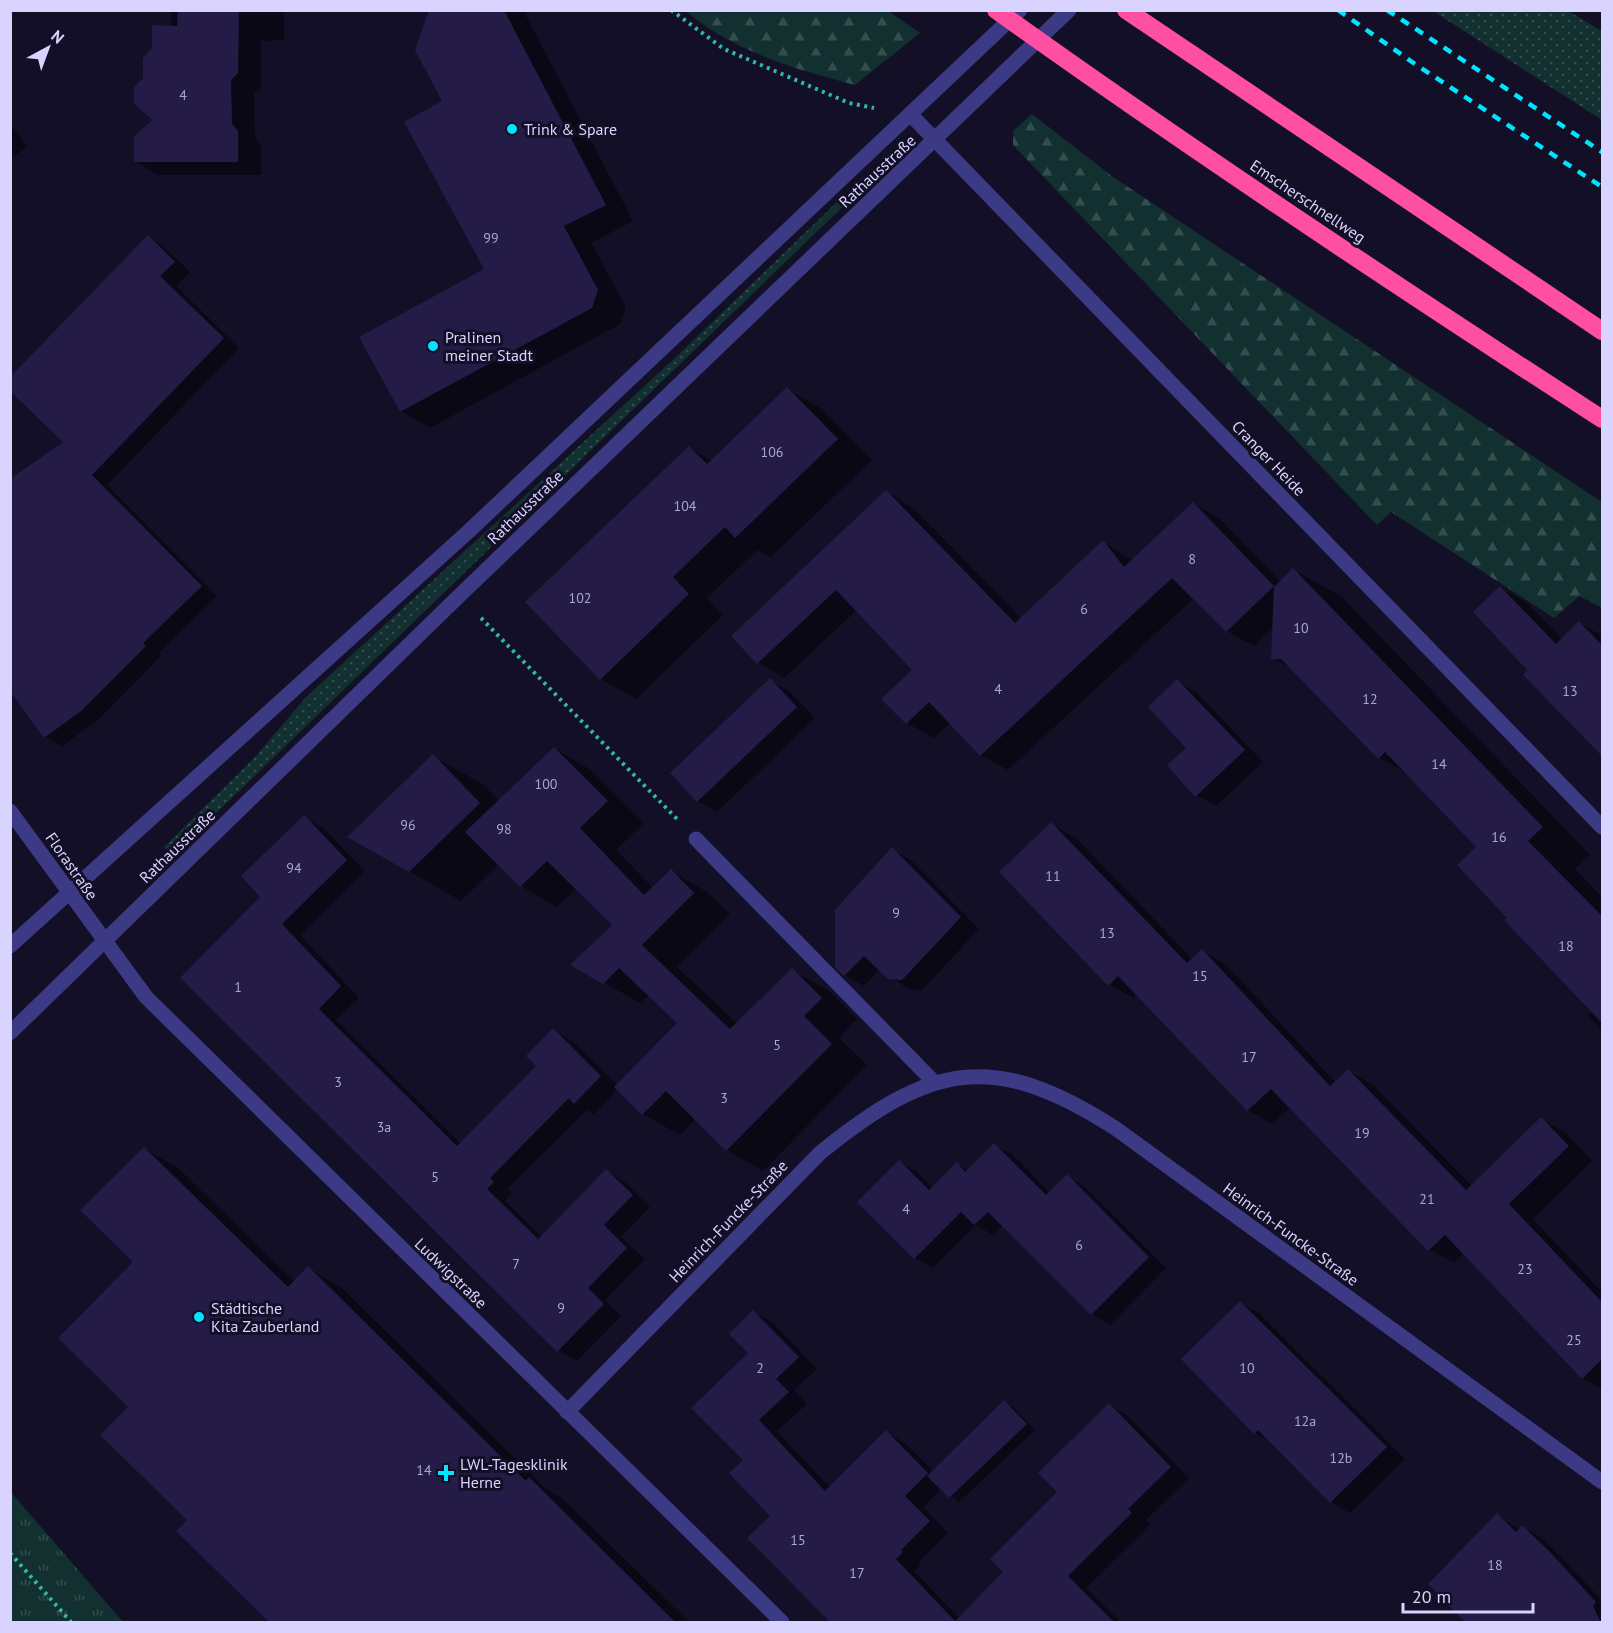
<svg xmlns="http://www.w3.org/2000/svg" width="1613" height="1633" font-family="'PT Sans',sans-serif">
<defs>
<pattern id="grass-dots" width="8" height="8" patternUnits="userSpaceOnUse" patternTransform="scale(1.5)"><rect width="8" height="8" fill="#12302f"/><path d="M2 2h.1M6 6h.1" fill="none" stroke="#344d4e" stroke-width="1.8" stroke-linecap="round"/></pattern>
<pattern id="forest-firs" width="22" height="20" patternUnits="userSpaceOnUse" patternTransform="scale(1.5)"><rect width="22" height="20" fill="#12302f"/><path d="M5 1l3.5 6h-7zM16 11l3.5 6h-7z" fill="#344d4e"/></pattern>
<pattern id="park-tufts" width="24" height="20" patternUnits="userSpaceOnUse" patternTransform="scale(1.5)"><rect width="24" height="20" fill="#12302f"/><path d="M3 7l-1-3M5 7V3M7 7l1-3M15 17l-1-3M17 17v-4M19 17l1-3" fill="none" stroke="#344d4e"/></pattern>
</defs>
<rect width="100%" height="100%" fill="#130f26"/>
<g fill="url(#grass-dots)">
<path d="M1433,11H1568L1602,31V120Z"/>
<path d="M862,178L867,183L173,855L164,847L255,757L306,697L677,356Z"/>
</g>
<g fill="url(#forest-firs)">
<path d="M686,11H888L920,33L855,85C797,70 732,51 686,11Z"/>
<path d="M1032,114L1113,177L1602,502V608L1579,596L1554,618L1391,512L1377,525L1013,145V131Z"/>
</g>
<path fill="url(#park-tufts)" d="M10,1491L123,1622H11Z"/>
<g fill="#0007">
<path d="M171,10H284V40L261,41V87L254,93L255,138L261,146V175H158L135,161L154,120L144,79L171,27Z"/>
<path d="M434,10H523L633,221L591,243L626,307L620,324L430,428L401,411L486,270L444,102Z"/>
<path d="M10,124L27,147L10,159Z"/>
<path d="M148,237L164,247L190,272L176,286L239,348L107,485L217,596L159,653L161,656L98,720L62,746L45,737L65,443Z"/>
<path d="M787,389L822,409L872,460L771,557L757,550L707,598L723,615L636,699L601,679L689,447L712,461Z"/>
<path d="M887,492L913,508L1022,619L1103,542L1133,561L1193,503L1220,519L1281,582L1294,570L1342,597L1590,855L1575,869L1602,897V1030L1588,1016L1592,1012L1509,918L1478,847L1409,775L1379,757L1294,670L1273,658L1274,627L1254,646L1227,631L1194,598L1008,770L981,755L950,723L934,738L907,723L914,670L857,610L784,678L758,662Z"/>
<path d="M1500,587L1527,603L1562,639L1580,623L1602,636V755L1525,675L1530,670Z"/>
<path d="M770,680L789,691L815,718L717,812L698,801Z"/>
<path d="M1177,681L1196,692L1263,762L1216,806L1196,795Z"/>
<path d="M555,749L591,770L644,823L616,850L653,888L671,871L707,892L730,914L677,967L738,1024L792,970L829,991L857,1019L839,1038L867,1065L763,1171L727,1150L696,1118L680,1135L643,1114L618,1089L594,1114L587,1110L507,1189L512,1193L505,1201L542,1237L606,1171L625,1182L650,1207L621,1237L645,1259L605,1300L621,1316L577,1361L558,1350L182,978L263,897L304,817L323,828L365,871L300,935L359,998L336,1020L461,1144L538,1066L553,1030L572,1041L618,1086L679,1023L649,995L640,1003L573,965L614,925L577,888L557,907L521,886L499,864L461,901L350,837L433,756L484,785L499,801Z"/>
<path d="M1051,824L1076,838L1193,960L1202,951L1226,965L1336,1083L1349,1071L1373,1085L1472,1186L1541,1119L1566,1133L1592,1161L1533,1219L1602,1292V1389L1583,1378L1464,1253L1454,1263L1429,1249L1291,1107L1272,1124L1248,1110L1137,994L1133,998L1109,984Z"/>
<path d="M892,849L911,860L979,929L922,990L908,989L880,969L864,986L845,975Z"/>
<path d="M994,1145L1013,1155L1050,1193L1067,1176L1085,1187L1166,1268L1110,1325L1092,1314L1003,1225L993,1235L976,1225L933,1268L915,1258L899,1162L917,1172L933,1188L957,1164L969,1171Z"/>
<path d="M145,1149L178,1168L295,1282L308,1268L342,1288L546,1489L563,1499L689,1622H272L189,1520L130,1407L135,1262Z"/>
<path d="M1241,1303L1260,1314L1405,1459L1350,1513L1331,1502L1273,1443L1255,1433Z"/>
<path d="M753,1312L772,1322L817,1369L794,1390L807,1404L777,1431L830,1488L886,1432L905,1443L934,1472L1004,1402L1013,1407L1035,1430L959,1502L942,1488L923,1507L948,1533L919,1562L921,1564L914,1571L960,1619L1005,1572L1059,1492L1109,1405L1128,1416L1189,1478L1146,1520L1150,1525L1086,1588L1121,1622H835L772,1516L745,1460Z"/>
<path d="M1497,1515L1520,1530L1523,1527L1542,1538L1602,1600V1622H1468Z"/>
</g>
<g fill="#241b47">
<path d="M178,10H239L238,73L231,80L232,124L238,131V162H134V137L152,120L134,103V87L143,78V58L152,48V25L177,26Z"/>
<path d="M429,10H504L606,205L564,226L598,290L592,308L400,412L359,337L484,269L404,122L442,101L415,50Z"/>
<path d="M148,235L175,262L160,276L224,338L92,475L202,586L143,643L146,646L81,711L44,738L10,691V479L63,442L10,391V377Z"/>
<path d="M787,387L838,439L735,538L725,527L673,577L689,594L600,680L525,602L689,446L707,464Z"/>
<path d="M886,490L1015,623L1103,540L1124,567L1193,502L1274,586L1226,632L1172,578L980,756L929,702L906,724L881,699L912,670L836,590L757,664L731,636Z"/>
<path d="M1293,568L1543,827L1528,841L1602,916V1023L1504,920L1507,918L1457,865L1476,847L1385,752L1378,759L1281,659H1271L1274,587Z"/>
<path d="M1500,586L1556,644L1579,621L1602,645V756L1523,675L1527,670L1473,612Z"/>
<path d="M770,678L797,707L697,802L670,773Z"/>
<path d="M1177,679L1245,750L1195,797L1167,765L1186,748L1148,707Z"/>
<path d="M554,747L608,801L580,828L644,895L671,869L694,893L642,945L730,1029L792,968L822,998L804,1016L832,1044L726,1151L666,1091L642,1115L614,1087L677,1023L619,968L603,984L570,965L612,925L547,861L520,887L465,832Z"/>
<path d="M433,754L480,803L409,872L347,837Z"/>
<path d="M304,815L347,860L282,924L341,986L319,1009L457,1146L536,1066L526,1056L553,1028L601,1076L574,1104L569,1098L490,1178L494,1182L487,1189L538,1239L606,1169L633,1195L604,1225L627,1248L588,1288L604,1304L557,1352L180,978L260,897L241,876Z"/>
<path d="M1051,822L1187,963L1202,949L1330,1086L1348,1069L1466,1190L1541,1117L1569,1146L1509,1204L1602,1302V1359L1582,1379L1445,1235L1428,1251L1271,1089L1247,1111L1118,976L1108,986L999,872Z"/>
<path d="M892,847L961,917L902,980L888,979L864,956L844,976L835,967V910Z"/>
<path d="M994,1143L1046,1195L1067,1174L1149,1257L1091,1315L988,1212L974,1225L961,1212L914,1259L857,1202L899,1160L929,1190L957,1162L965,1172Z"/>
<path d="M144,1147L288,1287L308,1266L526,1481L529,1477L676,1623H270L176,1531L187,1520L100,1435L128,1407L58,1338L133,1262L80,1210Z"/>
<path d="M1240,1301L1387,1447L1330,1503L1258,1430L1254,1434L1181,1359Z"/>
<path d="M753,1310L799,1357L776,1379L789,1392L759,1420L825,1491L886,1430L928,1473L905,1496L930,1521L901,1550L903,1552L896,1559L955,1621L1003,1572L990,1559L1057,1492L1038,1473L1109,1403L1171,1467L1128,1509L1132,1513L1068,1576L1115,1623H831L747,1538L770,1516L729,1473L743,1460L691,1408L748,1353L729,1334Z"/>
<path d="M1004,1400L1027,1424L949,1498L927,1476Z"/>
<path d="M1497,1513L1516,1532L1522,1525L1550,1552L1596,1602L1593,1606L1601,1623H1466L1428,1584Z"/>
</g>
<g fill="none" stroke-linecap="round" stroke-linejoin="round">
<g stroke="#2fb8b0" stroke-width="4" stroke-dasharray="3 4.5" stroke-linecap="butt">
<path d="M671,10L724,49L849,103L874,108"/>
<path d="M481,618L677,819"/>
<path d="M10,1553L71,1622"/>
</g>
<g stroke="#3d3a85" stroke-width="15">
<path d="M910,114L1602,827"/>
<path d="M10,811L146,997L782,1622"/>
<path d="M696,839L934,1082"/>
<path d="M10,946L469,531L1020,10"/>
<path d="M10,1033L459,596L1069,10"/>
<path d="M567,1412L820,1153C930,1064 992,1049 1115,1128L1602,1482"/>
</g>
<g stroke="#ff4fa3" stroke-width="18">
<path d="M996,10C1194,152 1398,287 1602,419"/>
<path d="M1126,10L1602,331"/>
</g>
<g stroke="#00e5ff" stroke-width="4.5" stroke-dasharray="9 8" stroke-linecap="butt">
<path d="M1338,10L1415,64L1602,187"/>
<path d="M1387,10L1602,152"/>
</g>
</g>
<g fill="#00e5ff" stroke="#130f26" stroke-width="2">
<circle cx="512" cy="129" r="6"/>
<circle cx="433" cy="346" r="6"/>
<circle cx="199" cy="1317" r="6"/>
<path d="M443 1464h6v6h6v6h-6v6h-6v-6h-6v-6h6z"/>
</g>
<g text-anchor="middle" stroke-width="6" stroke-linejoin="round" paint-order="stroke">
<g font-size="14" fill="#aca6d1">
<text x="183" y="100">4</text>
<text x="491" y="243">99</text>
<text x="772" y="457">106</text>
<text x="685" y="511">104</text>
<text x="1192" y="564">8</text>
<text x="580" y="603">102</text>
<text x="1084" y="614">6</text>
<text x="1301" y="633">10</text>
<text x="998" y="694">4</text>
<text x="1570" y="696">13</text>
<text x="1370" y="704">12</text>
<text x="1439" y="769">14</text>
<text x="546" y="789">100</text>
<text x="408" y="830">96</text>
<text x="504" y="834">98</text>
<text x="1499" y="842">16</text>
<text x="294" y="873">94</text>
<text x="1053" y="881">11</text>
<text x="896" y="918">9</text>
<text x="1107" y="938">13</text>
<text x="1566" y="951">18</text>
<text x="1200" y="981">15</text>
<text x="238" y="992">1</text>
<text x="777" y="1050">5</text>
<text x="1249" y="1062">17</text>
<text x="338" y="1087">3</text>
<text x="724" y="1103">3</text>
<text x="384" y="1132">3a</text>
<text x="1362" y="1138">19</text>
<text x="435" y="1182">5</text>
<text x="1427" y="1204">21</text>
<text x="906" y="1214">4</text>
<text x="1079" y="1250">6</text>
<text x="516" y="1269">7</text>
<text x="1525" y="1274">23</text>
<text x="561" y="1313">9</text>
<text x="1574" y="1345">25</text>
<text x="760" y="1373">2</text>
<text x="1247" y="1373">10</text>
<text x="1305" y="1426">12a</text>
<text x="1341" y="1463">12b</text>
<text x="424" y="1475">14</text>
<text x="798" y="1545">15</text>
<text x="1495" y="1570">18</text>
<text x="857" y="1578">17</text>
</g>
<g font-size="16" fill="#d9d4ff" stroke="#130f26" text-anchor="start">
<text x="524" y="135">Trink &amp; Spare</text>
<text x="445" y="343">Pralinen<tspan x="445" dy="18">meiner Stadt</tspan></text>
<text x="211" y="1314">Städtische<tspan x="211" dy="18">Kita Zauberland</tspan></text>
<text x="460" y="1470">LWL-Tagesklinik<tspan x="460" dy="18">Herne</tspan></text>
</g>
<g font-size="16" fill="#d9d4ff" stroke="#130f26">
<text transform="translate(877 171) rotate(-43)" y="6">Rathausstraße</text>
<text transform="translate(1308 201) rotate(34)" y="6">Emscherschnellweg</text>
<text transform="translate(1269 458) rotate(46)" y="6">Cranger Heide</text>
<text transform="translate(525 507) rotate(-44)" y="6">Rathausstraße</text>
<text transform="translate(177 846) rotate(-44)" y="6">Rathausstraße</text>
<text transform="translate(72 866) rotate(55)" y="6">Florastraße</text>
<text transform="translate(728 1221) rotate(-46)" y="6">Heinrich-Funcke-Straße</text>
<text transform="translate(1291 1234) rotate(36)" y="6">Heinrich-Funcke-Straße</text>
<text transform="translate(451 1273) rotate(44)" y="6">Ludwigstraße</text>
</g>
</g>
<rect width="1613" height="1633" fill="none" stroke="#d9d4ff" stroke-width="24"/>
<g transform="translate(48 48) rotate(41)" stroke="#130f26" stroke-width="4.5" paint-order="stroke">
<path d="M0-4.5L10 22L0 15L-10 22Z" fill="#d9d4ff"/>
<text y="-9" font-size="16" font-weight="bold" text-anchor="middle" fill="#d9d4ff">N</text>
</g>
<path d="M1403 1603v9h130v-9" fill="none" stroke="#d9d4ff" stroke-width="3"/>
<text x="1412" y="1603" font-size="18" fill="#d9d4ff" stroke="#130f26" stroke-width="4.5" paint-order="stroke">20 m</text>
</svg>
